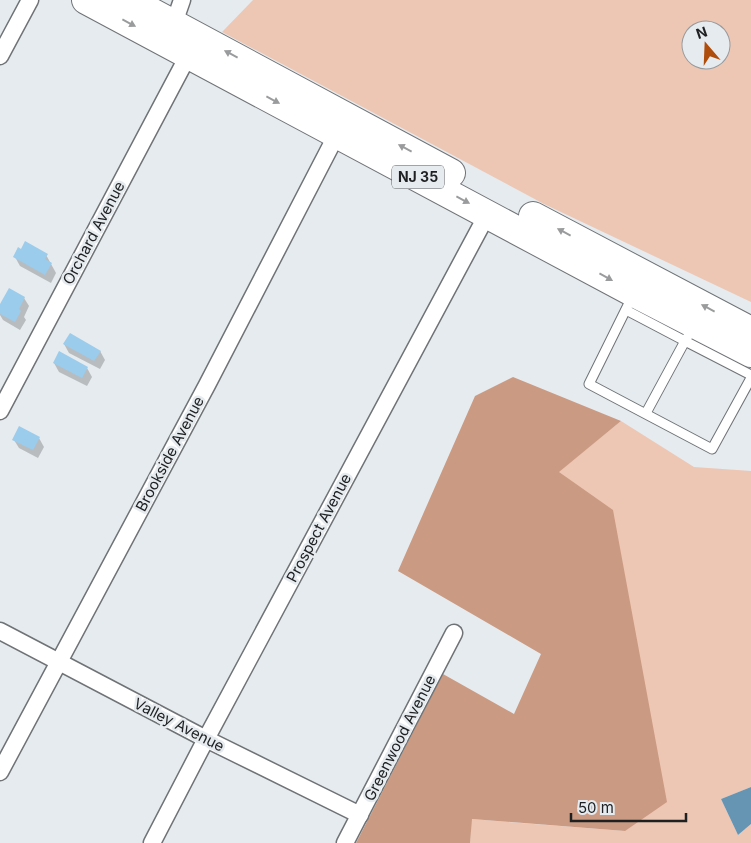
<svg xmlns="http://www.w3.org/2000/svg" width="751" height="843" font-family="Inter,sans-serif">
<rect width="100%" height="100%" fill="#e6ebef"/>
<g fill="#edc7b4" fill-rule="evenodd">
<path d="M253,0H751V302L544,204L222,32ZM691,30H721V60H691Z"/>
<path d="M621,421L694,467L751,471V787L721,799L738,835L751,824V843H470L471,819L625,831L558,472Z"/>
</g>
<path fill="#cb9a82" d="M513,377L621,421L559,472L613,510L667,802L625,831L472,819L470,843H356L443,674L514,714L541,654L398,571L475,396Z"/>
<path fill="#6695b3" d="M751,787V824L738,835L721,799Z"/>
<g fill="#0003">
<path d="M22,250L45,253L56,273L51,283L20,266L15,257Z"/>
<path d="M24,298L29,306L24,317L26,320L20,330L3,320L0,315V307Z"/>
<path d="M64,344L100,351L105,360L100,369L69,353Z"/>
<path d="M54,363L87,368L92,377L87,386L59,372Z"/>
<path d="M39,438L44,447L38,458L19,448L14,440Z"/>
</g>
<g fill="#9bccec">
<path d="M25,241L48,254L45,259L52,263L45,275L13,257L18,247L21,249Z"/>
<path d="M9,288L25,297L19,309L21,311L15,322L0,314V304Z"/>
<path d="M70,333L101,351L94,361L63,344Z"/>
<path d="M59,351L88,367L82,378L53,363Z"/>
<path d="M19,426L40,437L33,450L12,440Z"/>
</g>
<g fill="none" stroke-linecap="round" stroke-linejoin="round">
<defs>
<g id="service">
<path d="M633,295L589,384L712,449L751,378"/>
<path d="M626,310L685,341L688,336"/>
<path d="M646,413L685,341L751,375"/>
</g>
<g id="minor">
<path d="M174,23L182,0"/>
<path d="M0,56L30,0"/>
<path d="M0,411L189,54"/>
<path d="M0,631L206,739L360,815"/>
<path d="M0,772L207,385L337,134"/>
<path d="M152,843L206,739L488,213"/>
<path d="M345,843L454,633"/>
</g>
<g id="trunk">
<path d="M86,0L634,293L751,353"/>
<path d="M129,0L451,173"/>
<path d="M533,216L751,331"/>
</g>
</defs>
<use href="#service" stroke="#6f7376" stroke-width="11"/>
<use href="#minor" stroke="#6f7376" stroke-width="19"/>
<use href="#trunk" stroke="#6f7376" stroke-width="30"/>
<use href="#service" stroke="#fff" stroke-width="9"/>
<use href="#minor" stroke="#fff" stroke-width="16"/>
<use href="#trunk" stroke="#fff" stroke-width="28"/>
</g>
<defs><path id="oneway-solid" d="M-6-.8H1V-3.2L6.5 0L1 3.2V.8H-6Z" transform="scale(1.25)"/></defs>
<g fill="#9a9b9c">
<use href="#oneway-solid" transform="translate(129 23) rotate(28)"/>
<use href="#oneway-solid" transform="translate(231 54) rotate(-152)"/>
<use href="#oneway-solid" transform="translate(273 100) rotate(28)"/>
<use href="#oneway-solid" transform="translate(405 148) rotate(-152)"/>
<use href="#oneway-solid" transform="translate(463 200) rotate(28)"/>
<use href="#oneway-solid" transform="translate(564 232) rotate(-152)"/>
<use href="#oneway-solid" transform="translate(606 277) rotate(29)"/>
<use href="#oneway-solid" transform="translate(708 308) rotate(-152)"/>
</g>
<g text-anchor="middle" stroke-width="5" stroke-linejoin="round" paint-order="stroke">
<rect fill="#e6ebef" stroke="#5a5d60" stroke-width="1" x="392" y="165.5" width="52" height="23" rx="4"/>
<g font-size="14" font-weight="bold" fill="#1e2022">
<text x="418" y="182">NJ 35</text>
</g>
<g font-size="15" fill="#1e2022" stroke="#e6ebef">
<text transform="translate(94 233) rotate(-62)" y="5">Orchard Avenue</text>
<text transform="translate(170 454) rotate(-62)" y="5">Brookside Avenue</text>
<text transform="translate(319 528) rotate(-62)" y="5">Prospect Avenue</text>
<text transform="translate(179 725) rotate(27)" y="5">Valley Avenue</text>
<text transform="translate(400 738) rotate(-63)" y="5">Greenwood Avenue</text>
</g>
</g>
<g transform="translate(706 45) rotate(341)"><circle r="24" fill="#e6ebef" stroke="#969a9d"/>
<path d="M0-4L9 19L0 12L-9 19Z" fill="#ae4d0c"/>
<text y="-8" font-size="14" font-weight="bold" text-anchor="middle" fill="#1e2022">N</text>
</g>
<path d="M571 813v8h115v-8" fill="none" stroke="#1e2022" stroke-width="2.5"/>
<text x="578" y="813" font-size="15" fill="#1e2022" stroke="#e6ebef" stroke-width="4" paint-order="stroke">50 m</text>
</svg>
